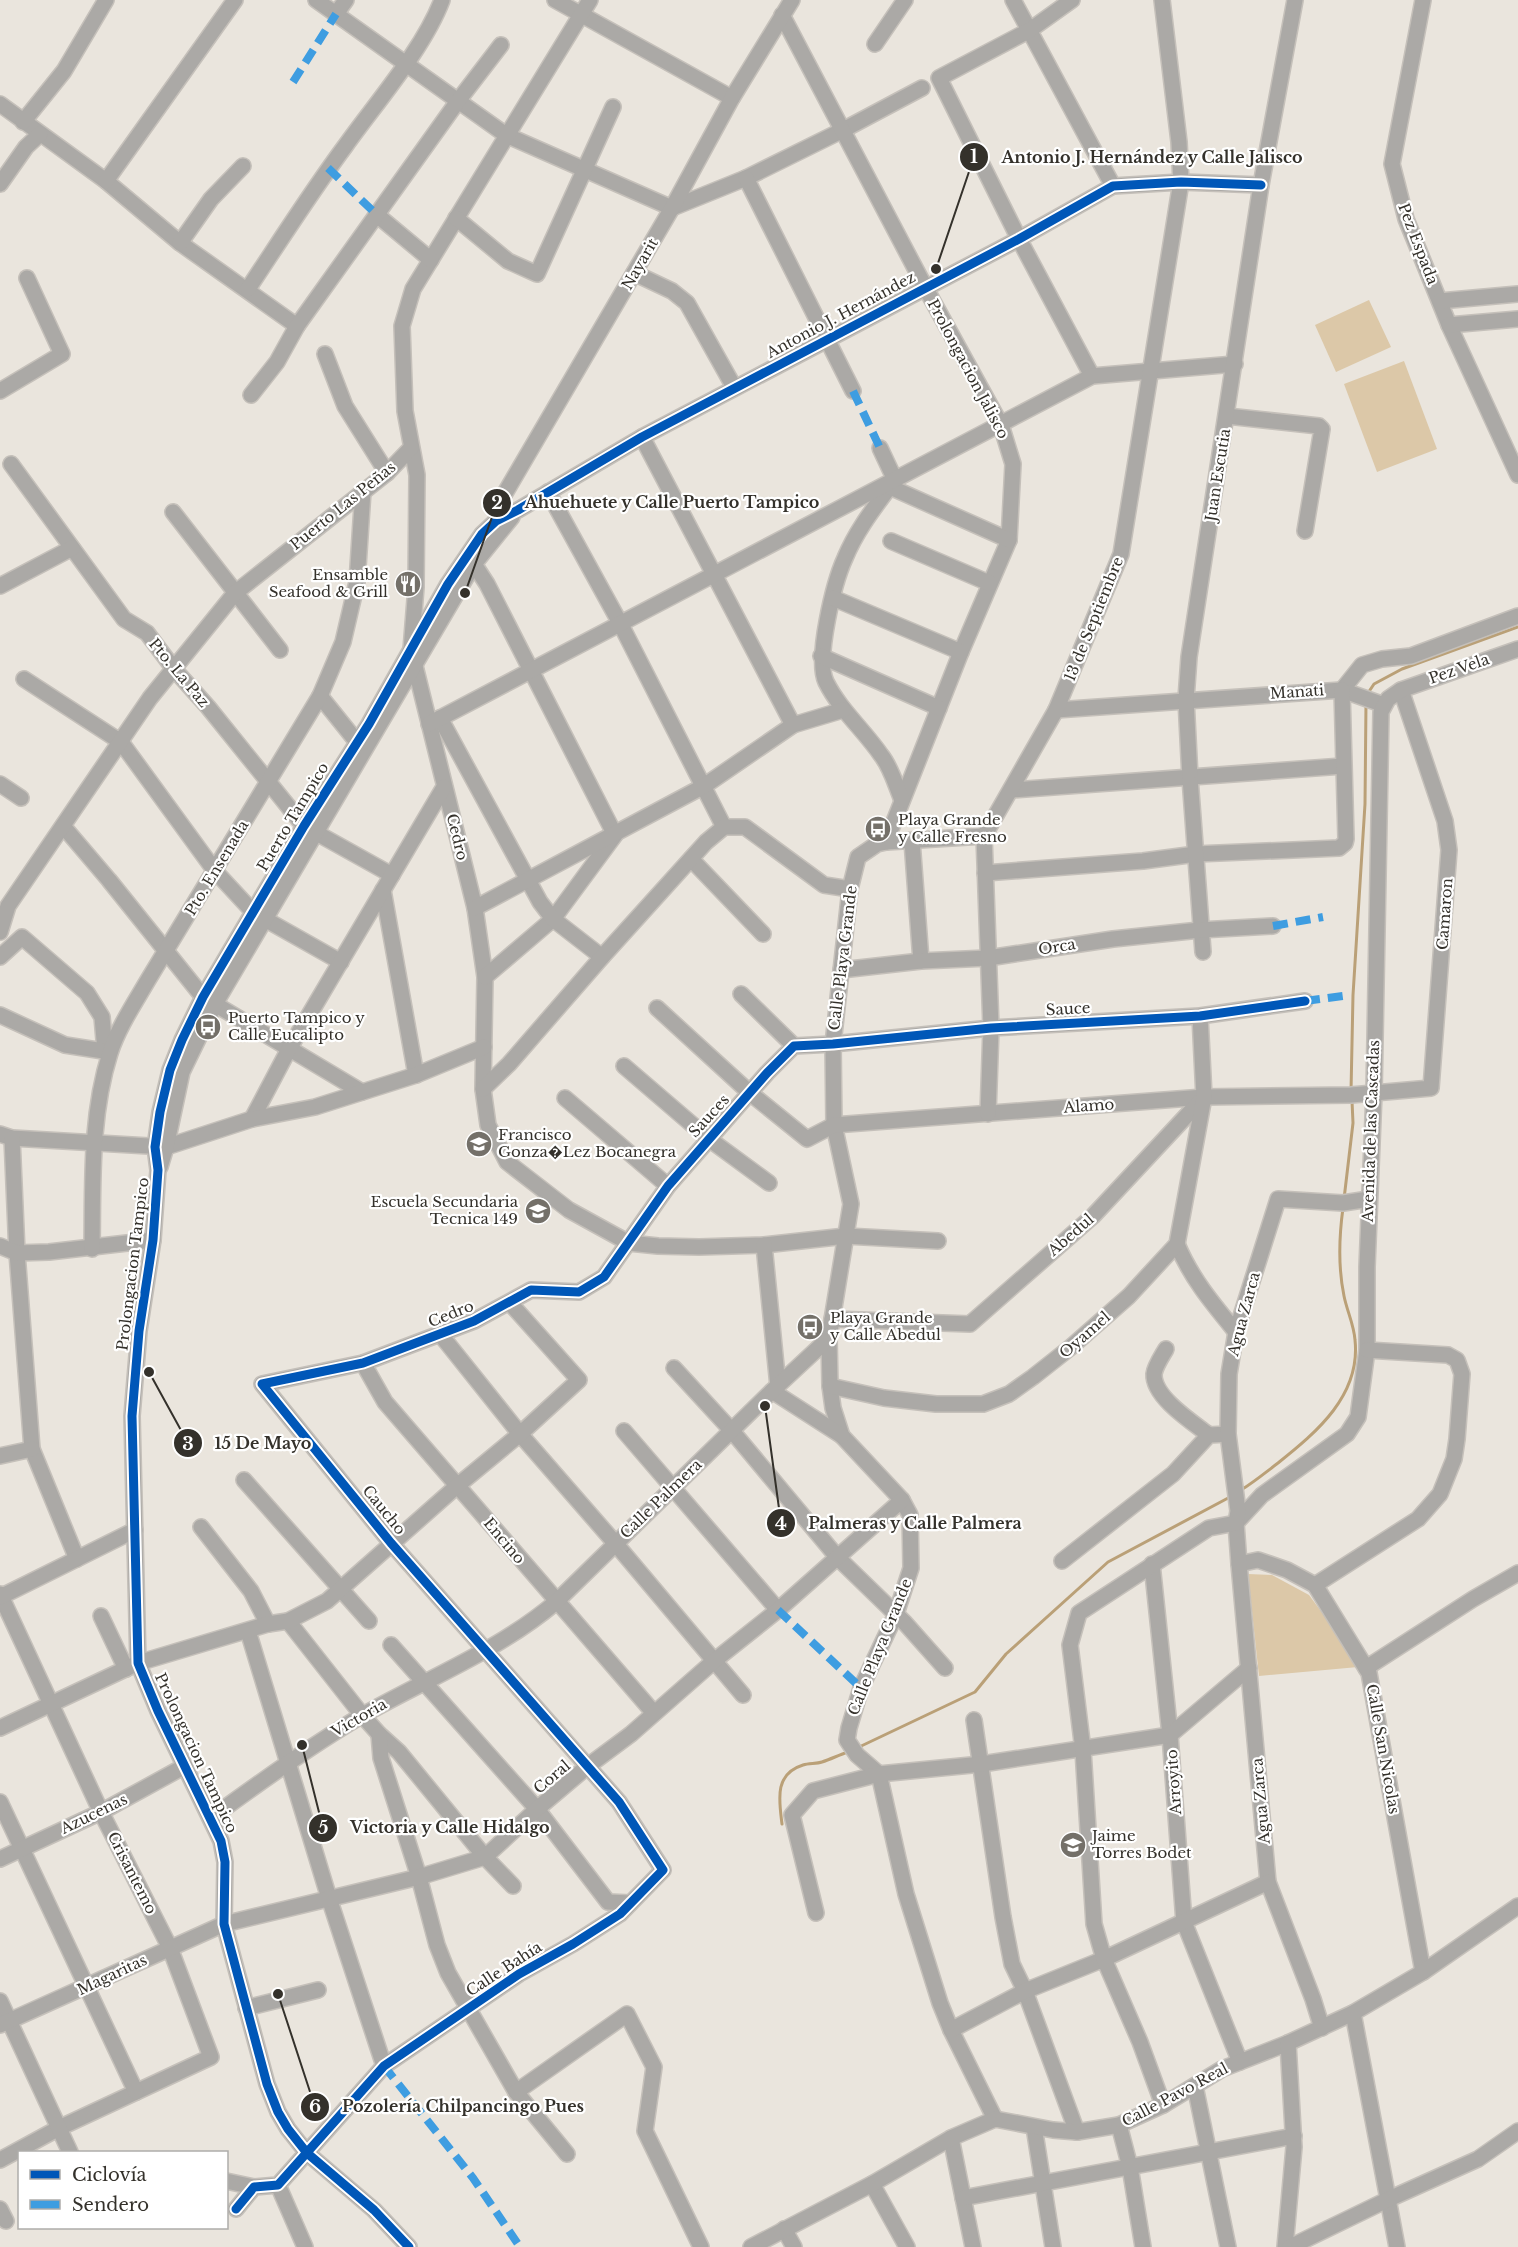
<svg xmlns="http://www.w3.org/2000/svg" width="1518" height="2247" font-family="'Libre Baskerville',serif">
<rect width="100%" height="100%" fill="#eae5dd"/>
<g fill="#dcc8a8">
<path d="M1369,300L1391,347L1336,372L1315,325Z"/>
<path d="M1404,361L1437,449L1377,472L1344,384Z"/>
<path d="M1248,1574L1272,1575L1309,1595L1357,1660L1358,1667L1259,1676Z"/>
</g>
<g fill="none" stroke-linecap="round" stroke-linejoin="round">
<g stroke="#baa077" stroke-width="3">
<path d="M1368,693L1374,684L1402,669L1518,627"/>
<path d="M1351,1092L1353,995L1365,804L1366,703"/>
<path d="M1344,1199L1353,1123L1352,1101"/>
<path d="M1241,1490C1254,1482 1266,1472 1278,1463C1317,1432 1361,1395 1355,1340C1354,1325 1347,1311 1344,1296C1338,1267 1339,1237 1343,1208"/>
<path d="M857,1748L975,1692L1006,1654L1108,1562L1230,1497"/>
<path d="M782,1824C779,1800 774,1774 803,1765C809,1763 816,1764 822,1762C831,1759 839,1755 848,1752"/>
</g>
<defs>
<g id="minor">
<path d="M316,0L506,135L672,208L746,178L843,130L922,88"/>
<path d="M555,0L732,98"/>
<path d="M590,0L413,289L402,326L405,411L417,475L416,587L411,650L475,908L485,977L483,1089L488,1125L507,1162L569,1210L629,1243L658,1246L699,1247L764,1245L846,1236L938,1241"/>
<path d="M1013,0L1113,186"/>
<path d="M1072,0L1030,30L939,78L1019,239L1092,376"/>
<path d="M1423,0L1392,164L1406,219L1449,325L1518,475"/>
<path d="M336,14L346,0"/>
<path d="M782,15L925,287L1001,425L1013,464L1009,540L961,652L886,842"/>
<path d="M875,44L905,0"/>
<path d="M0,104L106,181L180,243L297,326"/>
<path d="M23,122L64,71L106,0"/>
<path d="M746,178L853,391"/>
<path d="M106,181L235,0"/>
<path d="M0,184L26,147L40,134"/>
<path d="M377,215L431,260"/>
<path d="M456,218L508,261L537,274L613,107"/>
<path d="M180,243L211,199L243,166"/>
<path d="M634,273L672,291L687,303L734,387"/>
<path d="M248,289C280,241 311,192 346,145C376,103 424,48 442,0"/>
<path d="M1440,301L1518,294"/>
<path d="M1449,325L1518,319"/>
<path d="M325,354L345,406L387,473"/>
<path d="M0,391L62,354L27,278"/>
<path d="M251,395L277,362L297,326L458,101L501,45"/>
<path d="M1227,416L1319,426L1322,429L1305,531"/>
<path d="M642,437L793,725"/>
<path d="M880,448L895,480"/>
<path d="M11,464L124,619L147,633L174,669L208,707L304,826L392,875"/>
<path d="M891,485C874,508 856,531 845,558C834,582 815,659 826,682C840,710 864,730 881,755C891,767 896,786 902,800"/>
<path d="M890,487L1009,540"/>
<path d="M548,492L620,623L724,827"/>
<path d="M173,512L280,650"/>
<path d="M500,527L496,521L501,500L672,208L732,98L792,0"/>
<path d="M891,541L989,583"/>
<path d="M474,564L487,584L615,835L553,919L485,977"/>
<path d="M0,586L72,548"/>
<path d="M833,598L961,652"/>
<path d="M821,656L939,708"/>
<path d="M24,679L121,742L215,871L254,913L341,962"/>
<path d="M1342,690L1362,665L1382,659L1411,656L1518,616"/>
<path d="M320,696L357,742"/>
<path d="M1056,710L1342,690L1384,705"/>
<path d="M440,718L540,902L553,919L602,957"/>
<path d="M429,724L1092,376L1235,364"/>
<path d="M0,784L21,798"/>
<path d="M1012,790L1343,766"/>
<path d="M63,826L109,880L203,997L362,1092"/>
<path d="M984,836L886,842L877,844L858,857L850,889L833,1044L834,1125L851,1204L829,1338L830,1386L833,1408L842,1436L902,1500L910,1515L911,1568L896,1614L861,1688L849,1728L847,1740L857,1755L879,1774L906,1894L940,2003L951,2030L995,2119"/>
<path d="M912,841L921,961"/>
<path d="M691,859L763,934"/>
<path d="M985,873L1143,861L1196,854L1339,848L1345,843L1346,839L1342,690"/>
<path d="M383,890L416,1075"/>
<path d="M475,908L704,786L793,725L843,710"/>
<path d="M0,932L8,906L150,698L235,593L387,473L411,448"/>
<path d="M1203,952L1190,778L1186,699L1189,657L1261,185L1295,0"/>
<path d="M0,957L22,937L87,993L102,1017L105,1051"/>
<path d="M841,970L921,961L988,958L1113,939L1200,930L1273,926"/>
<path d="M741,994L794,1046"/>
<path d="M657,1008L750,1093L807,1139L834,1125L1204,1097L1351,1095L1431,1088L1449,850L1445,821L1401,690"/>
<path d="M0,1015L65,1045L110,1052"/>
<path d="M624,1066L709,1139L769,1183"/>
<path d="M483,1089L509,1064L602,957L706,842L724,827H745L824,885L850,889"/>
<path d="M565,1098L668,1186"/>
<path d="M988,1114L991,1028L984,836L1056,710L1121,554L1181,182L1179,142L1162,0"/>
<path d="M252,1119L289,1049L444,787"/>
<path d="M0,1134L12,1138L166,1147L252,1119L315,1107L416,1075L484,1047"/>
<path d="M12,1138L17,1253L32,1449L77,1559"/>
<path d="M160,1167L166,1147L182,1072L215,1004L474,564L512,517"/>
<path d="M1177,1244C1191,1278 1213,1304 1236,1332"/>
<path d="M764,1245L778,1386"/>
<path d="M0,1246L17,1253L49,1252L153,1240"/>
<path d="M92,1249C93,1184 90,1116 110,1053C118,1028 134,1004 148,980L320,696L343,642L357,582L363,491"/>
<path d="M832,1319L970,1324L1093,1216L1204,1097"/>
<path d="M440,1334L520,1434L615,1543L743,1695"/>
<path d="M1166,1349C1162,1356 1155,1366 1154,1374C1153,1397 1192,1422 1209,1435"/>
<path d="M363,1363L385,1402L653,1712"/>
<path d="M674,1368L732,1431L838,1558L905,1623L945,1668"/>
<path d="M830,1386L884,1398L936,1404H983L1009,1394L1033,1377L1071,1347L1129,1296L1177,1244L1204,1097L1200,1016"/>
<path d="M772,1391L842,1436"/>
<path d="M624,1431L778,1610"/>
<path d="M0,1456L32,1449"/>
<path d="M244,1480L369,1621"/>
<path d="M1236,1523L1262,1495L1347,1434L1358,1417L1367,1350V1267L1374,1093L1381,712L1388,699L1401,690L1518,649"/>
<path d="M201,1527L251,1591L268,1624"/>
<path d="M1062,1561L1173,1474L1209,1435L1228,1434"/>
<path d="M1152,1564L1170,1735L1184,1922L1240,2062"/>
<path d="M1239,1564L1258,1560L1287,1570L1315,1585L1369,1673L1423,1972"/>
<path d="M1315,1585L1418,1519L1440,1494L1454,1459L1457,1439L1462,1374L1457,1360L1448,1355L1367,1350"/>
<path d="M0,1594L101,1812L170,1948L211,2057L59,2128L0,2160"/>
<path d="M0,1597L135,1530"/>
<path d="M101,1616L126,1669"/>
<path d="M288,1621L362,1715L379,1734L399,1752L485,1857L513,1886"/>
<path d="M248,1631L329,1898L384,2066"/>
<path d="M391,1645L537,1809L608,1902L630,1903"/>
<path d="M1366,1668L1473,1599L1518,1573"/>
<path d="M974,1720L1003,1917L1012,1964L1025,1991L1077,2132"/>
<path d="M0,1728L138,1663L268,1624L288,1621L327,1601L457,1486L520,1434L579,1380L510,1303"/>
<path d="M379,1734L381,1758L419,1877L437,1945L448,1973L516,2092L567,2154"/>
<path d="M0,1802L136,2092"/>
<path d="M211,1818C260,1782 310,1746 363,1715C428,1678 498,1651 556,1602L772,1391L829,1338"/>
<path d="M0,1859L101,1812L185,1766"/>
<path d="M816,1913L792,1815L813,1791L879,1774L982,1764L1170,1735L1249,1668"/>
<path d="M0,2001L70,2152"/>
<path d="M246,2008L318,1990"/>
<path d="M1353,2013L1397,2247"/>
<path d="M0,2025L224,1924L419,1877L485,1857L537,1809L588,1766L631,1734L714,1661L778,1610L902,1500"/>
<path d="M1322,2028L1313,1999L1268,1882L1239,1564L1236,1523L1238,1511L1228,1434L1229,1374L1236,1332L1278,1199L1343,1203L1369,1199"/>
<path d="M951,2030L1025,1991L1104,1959L1268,1882"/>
<path d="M1195,2086L1228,2247"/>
<path d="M516,2092L627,2014L654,2067L645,2131L701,2247"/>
<path d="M1163,2105L1140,2042L1104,1959L1094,1924L1083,1750L1070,1645L1079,1613L1209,1528L1236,1523"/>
<path d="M1119,2125L1130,2167L1143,2247"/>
<path d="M1034,2127L1053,2247"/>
<path d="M951,2138L973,2247"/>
<path d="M226,2181L254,2187"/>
<path d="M872,2184L907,2247"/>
<path d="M278,2185L305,2247"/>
<path d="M963,2198L1294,2136"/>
<path d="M0,2209L6,2221"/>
<path d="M236,2209L254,2187L278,2185L384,2066L519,1974L573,1944L620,1914L663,1870L619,1802L391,1543L262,1384L363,1363L474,1321L531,1290L579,1292L604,1277L668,1186L767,1073L794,1046L833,1044L991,1028L1200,1016L1305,1001"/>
<path d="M784,2229L794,2247"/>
<path d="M409,2247L374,2210L307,2153L288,2129L278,2112L267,2084L224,1924L225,1862L221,1841L158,1711L138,1663L132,1416L139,1331L153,1240L158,1170L155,1147L160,1112L170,1070L182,1040L203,997L304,826L369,724L448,584L482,534L496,521L518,510L642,437L1019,239L1113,186L1181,182L1261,185"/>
<path d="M751,2247L872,2184L951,2138L995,2119L1053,2130L1077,2132L1119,2125L1163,2105L1222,2069L1288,2043L1353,2013L1423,1972L1518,1906"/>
<path d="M1285,2247L1294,2147L1288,2043"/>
<path d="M1290,2247L1389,2199L1478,2159L1518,2131"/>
</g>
</defs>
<use href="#minor" stroke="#c5c0ba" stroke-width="18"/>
<use href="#minor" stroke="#aba9a6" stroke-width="15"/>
<g stroke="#3e9de1" stroke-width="8" stroke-dasharray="15 8" stroke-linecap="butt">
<path d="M293,82L336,14"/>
<path d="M328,168L377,215"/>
<path d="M853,391L880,448"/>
<path d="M1273,926L1323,917"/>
<path d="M1305,1001L1343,996"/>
<path d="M778,1610L861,1688"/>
<path d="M384,2066L473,2178L520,2247"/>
</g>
<defs>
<g id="cycleway">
<path d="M236,2209L254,2187L278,2185L384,2066L519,1974L573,1944L620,1914L663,1870L619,1802L391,1543L262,1384L363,1363L474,1321L531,1290L579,1292L604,1277L668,1186L767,1073L794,1046L833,1044L991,1028L1200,1016L1305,1001"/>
<path d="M409,2247L374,2210L307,2153L288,2129L278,2112L267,2084L224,1924L225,1862L221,1841L158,1711L138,1663L132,1416L139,1331L153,1240L158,1170L155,1147L160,1112L170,1070L182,1040L203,997L304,826L369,724L448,584L482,534L496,521L518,510L642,437L1019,239L1113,186L1181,182L1261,185"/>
</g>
</defs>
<use href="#cycleway" stroke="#fff" stroke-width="13"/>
<use href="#cycleway" stroke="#0057b8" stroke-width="9"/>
</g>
<defs>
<symbol id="restaurant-disc" viewBox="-11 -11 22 22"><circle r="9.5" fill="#747069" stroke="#fff"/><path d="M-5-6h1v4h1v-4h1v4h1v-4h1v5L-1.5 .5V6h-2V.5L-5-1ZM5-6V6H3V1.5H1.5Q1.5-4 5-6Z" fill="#fff"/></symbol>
<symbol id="bus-disc" viewBox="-11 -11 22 22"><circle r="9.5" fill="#747069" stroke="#fff"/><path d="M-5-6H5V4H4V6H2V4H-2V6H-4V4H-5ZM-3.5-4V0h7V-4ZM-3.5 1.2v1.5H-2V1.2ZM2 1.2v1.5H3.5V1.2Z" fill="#fff"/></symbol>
<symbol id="school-disc" viewBox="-11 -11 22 22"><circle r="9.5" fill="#747069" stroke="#fff"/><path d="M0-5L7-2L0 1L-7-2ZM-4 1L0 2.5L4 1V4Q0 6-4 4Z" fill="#fff"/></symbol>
</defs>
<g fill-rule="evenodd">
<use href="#restaurant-disc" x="393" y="569" width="30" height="30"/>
<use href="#bus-disc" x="863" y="814" width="30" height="30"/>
<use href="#bus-disc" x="193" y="1012" width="30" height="30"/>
<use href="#school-disc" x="464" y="1129" width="30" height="30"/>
<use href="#school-disc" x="523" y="1196" width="30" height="30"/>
<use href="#bus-disc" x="795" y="1312" width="30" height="30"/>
<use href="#school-disc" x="1058" y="1830" width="30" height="30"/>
</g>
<g text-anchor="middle" stroke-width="4.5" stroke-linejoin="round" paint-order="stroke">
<g font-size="15" fill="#34312b" stroke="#fff">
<text transform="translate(1418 244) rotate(69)" y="5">Pez Espada</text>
<text transform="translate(640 264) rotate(-60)" y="5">Nayarit</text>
<text transform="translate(841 315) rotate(-28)" y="5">Antonio J. Hernández</text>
<text transform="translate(968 369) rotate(62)" y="5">Prolongacion Jalisco</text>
<text transform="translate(1218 475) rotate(-81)" y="5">Juan Escutia</text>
<text transform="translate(343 506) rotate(-39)" y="5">Puerto Las Peñas</text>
<text transform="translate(1094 619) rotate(-68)" y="5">13 de Septiembre</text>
<text transform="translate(1459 669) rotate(-19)" y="5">Pez Vela</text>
<text transform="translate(179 673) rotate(50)" y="5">Pto. La Paz</text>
<text transform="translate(1297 692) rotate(-4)" y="5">Manati</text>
<text transform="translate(293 817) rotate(-59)" y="5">Puerto Tampico</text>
<text transform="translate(457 837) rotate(76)" y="5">Cedro</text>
<text transform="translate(217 868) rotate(-59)" y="5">Pto. Ensenada</text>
<text transform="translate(1445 914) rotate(-86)" y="5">Camaron</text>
<text transform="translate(1057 947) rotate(-9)" y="5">Orca</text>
<text transform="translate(843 958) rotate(-83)" y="5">Calle Playa Grande</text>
<text transform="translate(1068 1009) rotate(-3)" y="5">Sauce</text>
<text transform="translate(1089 1106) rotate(-4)" y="5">Alamo</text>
<text transform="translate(709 1116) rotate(-48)" y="5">Sauces</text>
<text transform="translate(1371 1131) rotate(-88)" y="5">Avenida de las Cascadas</text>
<text transform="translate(1071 1235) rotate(-41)" y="5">Abedul</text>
<text transform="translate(133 1264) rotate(-83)" y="5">Prolongacion Tampico</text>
<text transform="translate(451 1314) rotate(-22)" y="5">Cedro</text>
<text transform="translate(1244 1314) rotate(-75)" y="5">Agua Zarca</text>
<text transform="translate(1085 1335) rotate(-41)" y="5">Oyamel</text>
<text transform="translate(661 1499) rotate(-44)" y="5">Calle Palmera</text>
<text transform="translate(384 1510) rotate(51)" y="5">Caucho</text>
<text transform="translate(504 1541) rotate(50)" y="5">Encino</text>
<text transform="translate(880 1647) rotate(-68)" y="5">Calle Playa Grande</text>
<text transform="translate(359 1718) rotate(-30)" y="5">Victoria</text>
<text transform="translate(1383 1749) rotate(80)" y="5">Calle San Nicolas</text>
<text transform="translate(196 1753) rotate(65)" y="5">Prolongacion Tampico</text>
<text transform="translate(552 1777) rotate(-40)" y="5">Coral</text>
<text transform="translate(1174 1782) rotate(-94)" y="5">Arroyito</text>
<text transform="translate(1261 1801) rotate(-95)" y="5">Agua Zarca</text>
<text transform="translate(94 1814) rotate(-26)" y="5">Azucenas</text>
<text transform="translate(132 1873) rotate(63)" y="5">Crisantemo</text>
<text transform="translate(504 1969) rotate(-33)" y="5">Calle Bahía</text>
<text transform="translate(112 1975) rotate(-25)" y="5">Magaritas</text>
<text transform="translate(1175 2095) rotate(-28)" y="5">Calle Pavo Real</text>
</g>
<g font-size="15" fill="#34312b" stroke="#fff" text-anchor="start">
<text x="388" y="580" text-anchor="end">Ensamble<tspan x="388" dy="17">Seafood &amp; Grill</tspan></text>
<text x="898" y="825">Playa Grande<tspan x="898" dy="17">y Calle Fresno</tspan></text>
<text x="228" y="1023">Puerto Tampico y<tspan x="228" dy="17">Calle Eucalipto</tspan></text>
<text x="498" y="1140">Francisco<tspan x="498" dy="17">Gonza�Lez Bocanegra</tspan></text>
<text x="518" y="1207" text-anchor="end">Escuela Secundaria<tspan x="518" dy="17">Tecnica 149</tspan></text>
<text x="830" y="1323">Playa Grande<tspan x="830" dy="17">y Calle Abedul</tspan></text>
<text x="1092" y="1841">Jaime<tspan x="1092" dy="17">Torres Bodet</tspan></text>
</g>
</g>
<path fill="none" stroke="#34312b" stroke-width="2" d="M936 269L974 157M465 593L497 503M149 1372L188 1443M765 1406L781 1523M302 1745L323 1828M278 1994L315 2107"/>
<g fill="#34312b" stroke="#fff" stroke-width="2">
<circle cx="936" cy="269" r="6"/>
<circle cx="465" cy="593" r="6"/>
<circle cx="149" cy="1372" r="6"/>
<circle cx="765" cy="1406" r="6"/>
<circle cx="302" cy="1745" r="6"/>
<circle cx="278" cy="1994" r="6"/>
<circle cx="974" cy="157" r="15"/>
<circle cx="497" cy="503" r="15"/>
<circle cx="188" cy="1443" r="15"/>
<circle cx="781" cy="1523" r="15"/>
<circle cx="323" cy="1828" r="15"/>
<circle cx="315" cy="2107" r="15"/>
</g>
<g font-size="18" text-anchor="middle" font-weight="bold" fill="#fff">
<text x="974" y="163">1</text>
<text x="497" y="509">2</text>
<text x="188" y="1450">3</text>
<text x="781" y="1530">4</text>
<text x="323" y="1834">5</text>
<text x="315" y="2113">6</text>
</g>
<g font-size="16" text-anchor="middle" font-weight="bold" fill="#34312b" stroke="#fff" stroke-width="4.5" stroke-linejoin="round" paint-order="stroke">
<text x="1152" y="163">Antonio J. Hernández y Calle Jalisco</text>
<text x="672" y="508">Ahuehuete y Calle Puerto Tampico</text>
<text x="263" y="1449">15 De Mayo</text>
<text x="915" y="1529">Palmeras y Calle Palmera</text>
<text x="450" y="1833">Victoria y Calle Hidalgo</text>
<text x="463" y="2112">Pozolería Chilpancingo Pues</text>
</g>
<rect x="18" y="2151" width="210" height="78" fill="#ffffff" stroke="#aeadaa" stroke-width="1.5"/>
<rect x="30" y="2170" width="30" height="9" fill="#0057b8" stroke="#aeadaa" stroke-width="1.5"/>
<text x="72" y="2181" font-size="18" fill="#34312b">Ciclovía</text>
<rect x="30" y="2200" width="30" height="9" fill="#3e9de1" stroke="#aeadaa" stroke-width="1.5"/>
<text x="72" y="2211" font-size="18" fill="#34312b">Sendero</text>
</svg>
